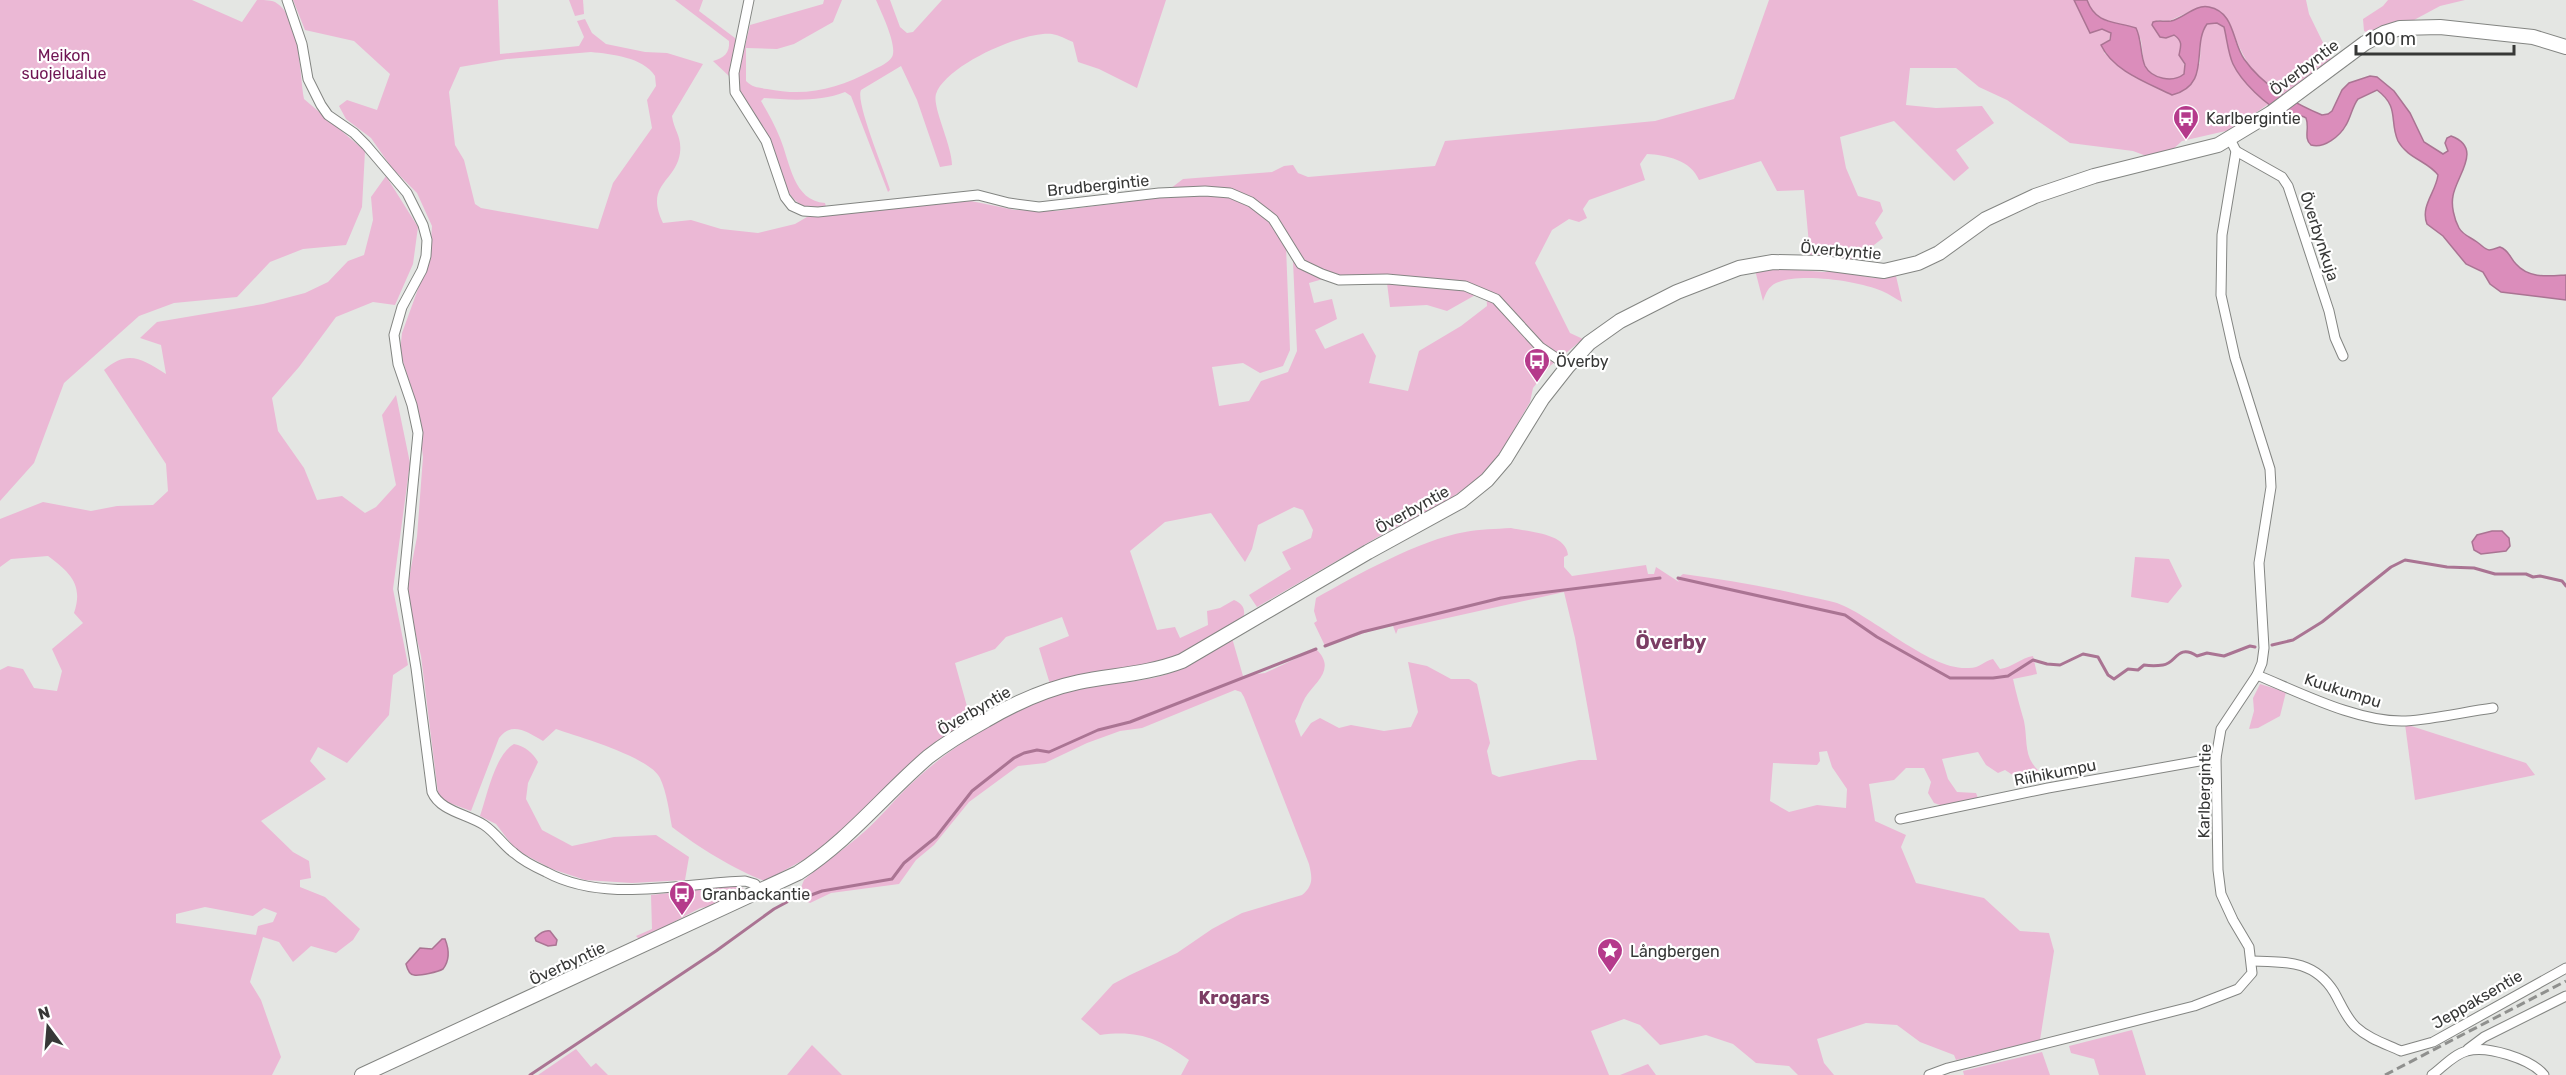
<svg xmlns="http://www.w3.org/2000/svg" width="2566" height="1075" font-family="Rubik,sans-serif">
<rect width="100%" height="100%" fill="#e4e6e3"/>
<g fill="#ebb8d5" fill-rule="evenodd">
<path d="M0,0H192L242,22L257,0C262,0 270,0 275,2C301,17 299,72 304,99L365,151L362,207L346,245L303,249L270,262L237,297L174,303L139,316L64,383L34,463L0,501Z"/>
<path d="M293,0H498L500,54L579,46L584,37L577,21L585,19L592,33L606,44L645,52L667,53L703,64L672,116C674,131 682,136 680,153C676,182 644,184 663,223L691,220L721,229L758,233L795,224L807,217L971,201L1015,210L1055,211L1158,198L1183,179L1272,172L1284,166L1293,165L1298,173L1308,177L1435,166L1445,141L1655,121L1734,99L1769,0H2074L2090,32L2102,29L2111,33L2104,53L2172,95L2200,63L2201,32L2207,24L2217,23L2224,27C2233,65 2237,79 2270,103L2230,130L2182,141L2172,150L2149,157L2133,151L2070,143L2007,100L1979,87L1956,68H1910L1906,105L1936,108L1982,106L1994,123L1956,150L1969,168L1954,181L1894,121L1840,137L1846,168L1858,196L1880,202L1883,211L1875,223L1883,238L1852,262L1810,255L1804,190L1777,191L1761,161L1699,180C1691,160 1666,155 1647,154L1640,164L1645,180L1589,200L1583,209L1587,218L1579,222L1569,219L1552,230L1535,263L1570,333L1583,339L1550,366L1533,388L1530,402L1499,456L1476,480L1436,509L1390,530L1257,607L1249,595L1291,569L1282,552L1311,538L1313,530L1303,510L1294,507L1258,525L1252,549L1245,562L1211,513L1165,522L1130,551L1157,630L1175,627L1180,638L1208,625L1207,611L1220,608L1234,600C1241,603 1245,607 1244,615L1239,621L1185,653L1166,660L1050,684L1039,648L1069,636L1062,617L1006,637L995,649L955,663L968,710L963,725L921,753L853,821L816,853L765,881C735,870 698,847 672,827C669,811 667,793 660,778C650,757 579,737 556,729L543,741C527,732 512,721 499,738L471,811L444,801L438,793L421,656L406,593L417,537L423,457L417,406L400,352L402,333L430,256L432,226L417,193L392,168L371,138L346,119L339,106L347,100L377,110L390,74L354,41L305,30ZM591,52C611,54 643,57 655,76L656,86L647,100L652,128L613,183L598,229L481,208L475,204L464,160L455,145L449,92L460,67L507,59ZM1292,241C1297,246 1300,255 1305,260C1328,280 1358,276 1386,275L1390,307L1427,305L1447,311L1486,289L1487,306L1461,326L1419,351L1408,391L1369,383L1376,356L1363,333L1325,349L1315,330L1337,319L1332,299L1314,303L1309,283L1323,279L1298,267L1293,261L1297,351L1288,372L1261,381L1249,401L1219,406L1212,367L1243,363L1260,373L1283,366L1290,350L1286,246Z"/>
<path d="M569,0H583L584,14L575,16Z"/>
<path d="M675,0H703L699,11L735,38L737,43L730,77L713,61C724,58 730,53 729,41Z"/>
<path d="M824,0H842L833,22L794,44L777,49L746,48V81C753,88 757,87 767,89C807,97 837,89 873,70C879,67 888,63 892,57C898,46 881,12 876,0H890L900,27L907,33L913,32L942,0H1166L1137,88L1099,69L1078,62L1073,42C1066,39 1059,35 1052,34C1023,31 946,65 936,94C932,107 952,145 952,165L940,167L917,100L901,66L861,90C855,102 885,172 890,190L888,192L851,96L845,92C820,102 790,100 764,98L761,101C768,113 775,125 780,138C790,162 793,201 825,203L826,207C808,209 800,208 789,193L741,97L737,80L750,25L823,4Z"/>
<path d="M2087,0H2306L2309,14L2331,59L2283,96C2251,77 2241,54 2229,21L2193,10L2169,21L2158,20L2152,25L2160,37L2166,38L2174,35L2180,39L2182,45L2179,55L2184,64V75C2173,83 2147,78 2144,63C2143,56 2142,47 2141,40C2139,35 2133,30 2129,26C2110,26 2094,19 2087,0Z"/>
<path d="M2388,0H2465L2440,6L2414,20L2396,22L2369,33L2364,31L2363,19L2383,6Z"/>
<path d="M386,176L418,227L413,264L395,305L373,302L336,317L299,367L272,398L278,431L304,468L317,500L342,496L365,513L376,507L396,485L382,415L396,395L410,463L393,589L408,665L393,675L389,715L347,763L318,747L310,761L326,779L261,821L293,852L309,861L311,878L300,880V887L325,897L360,929L353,940L336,953L311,946L293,962L279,942L263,937L250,982L261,1000L281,1057L272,1075H0V670L8,666L23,669L34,688L57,691L62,671L52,649L83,623L74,613C84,584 69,572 48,556L11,559L0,567V519L43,502L91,511L117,506L153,505L168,491L166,464L104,370C128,349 142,359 166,374L161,345L140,338L157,322L263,304L305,293L328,282L348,261L364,255L373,220L371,197ZM205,907L253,916L264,908L277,913L273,922L258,926L256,935L176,923V914Z"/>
<path d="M1765,268L1825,272L1832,270L1874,278L1896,276L1902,302C1896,299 1889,294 1882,291C1859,281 1799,272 1776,283C1768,287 1766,293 1763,301L1755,270Z"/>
<path d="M1511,528C1529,532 1566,533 1568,555L1564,557V567L1572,576L1646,565L1648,574H1654L1656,567L1679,582L1677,579L1683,574C1725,580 1765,586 1806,596C1816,598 1827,600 1837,603C1875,617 1930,671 1969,668C1980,668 1984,661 1993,659L2000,669C2013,667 2021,658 2033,656L2037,674L2013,679C2016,693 2020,707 2024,721C2028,740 2023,757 2039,771L2028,785L2005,770L1998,773L1986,765L1978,752L1942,759L1948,779L1957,792L1976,793L1978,798L1943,806L1934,803L1928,793L1931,782L1924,768H1906L1894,780L1869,784L1875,821L1906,835L1901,847L1916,883L1984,898L2020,931L2049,933L2054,951L2040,1040L1956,1060L1954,1055L1920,1042L1897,1025L1866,1023L1817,1039L1824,1063L1834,1075H1798L1789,1066L1756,1063L1733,1044L1706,1035L1660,1045L1640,1025L1624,1019L1591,1031L1609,1075H1181L1189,1060C1158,1038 1138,1030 1100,1035L1081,1019L1113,984L1130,975L1177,953L1212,929L1242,913L1302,895C1314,885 1312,877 1309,864L1244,697L1241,692L1235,690L1142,728L1120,731L1087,743L1045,763L1018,766L969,802L934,845L916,860L899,884L831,893L810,903L803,900L800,890L804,880C823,863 845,849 864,832C881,817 895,799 912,783C952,745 1002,716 1054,695C1088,681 1125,686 1161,676C1187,669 1210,653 1232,638L1243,676L1265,673L1316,649C1337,669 1315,682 1305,698C1301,705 1299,713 1295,721L1301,737L1311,723L1320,718L1339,728L1351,725L1384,731L1411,727L1418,712L1408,662L1427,666L1451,679H1469L1477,684L1490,743L1487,751L1492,774L1499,777L1579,760H1597L1575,638L1564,592L1398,629L1396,634L1393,626L1389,625L1325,646L1314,623L1317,621L1314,611L1316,598C1357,575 1419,540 1465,532C1480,529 1496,529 1511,528ZM1827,751L1832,767L1847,789L1846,808L1817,805L1789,812L1770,801L1773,763L1817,765L1820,761L1819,752Z"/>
<path d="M2135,557L2169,559L2182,586L2168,603L2131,597Z"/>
<path d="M2260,684L2286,692L2280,716L2258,728L2249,729L2254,711L2253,698Z"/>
<path d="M2405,724L2526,763L2535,775L2415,800Z"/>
<path d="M514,744C525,746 533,753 538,762L528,783L526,799L542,830L572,846L614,837L656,835L689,857L685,880L632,883L585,880L552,869L516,850L496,824L480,816C487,796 495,754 514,744Z"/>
<path d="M739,885L745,890L743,894L718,905L700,908L640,940L636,936L652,929L651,895Z"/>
<path d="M2132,1030L2146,1075H2099L2094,1059L2071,1053L2069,1046Z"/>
<path d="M812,1045L842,1075H787Z"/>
<path d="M576,1049L591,1067L596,1063L608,1075H538Z"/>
<path d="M2042,1052L2050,1075H1964L1963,1071Z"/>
<path d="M1648,1064L1656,1075H1620Z"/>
</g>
<g fill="#db8dbb" stroke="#aa7493" stroke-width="1.5">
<path d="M2074,0H2087C2096,25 2115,21 2136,28C2142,40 2140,55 2145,66C2152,79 2173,83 2184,74L2185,64L2179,55C2181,46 2183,41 2174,35L2166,38L2160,37L2152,25L2153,22C2159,20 2164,22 2171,21C2184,18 2195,4 2209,7C2235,12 2232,42 2244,59C2263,86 2292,102 2322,115L2328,114L2332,111L2342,90L2349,83L2370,76L2377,77L2394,91L2410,113L2424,142L2443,154L2448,151L2445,143L2447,138L2451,136C2484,148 2456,176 2453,196C2451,205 2454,219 2459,228C2463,235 2470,237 2477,242C2489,251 2486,252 2500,247C2509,250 2510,258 2516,264C2529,279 2549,276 2566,275V300L2501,292L2490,284L2483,272L2466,264L2443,236L2427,224C2420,206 2436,192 2438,175C2429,162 2407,158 2398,141C2389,121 2400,107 2377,90L2358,99C2352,107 2351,117 2346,125C2340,136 2324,149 2311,145C2303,138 2310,128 2306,118C2298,113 2292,117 2284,113C2266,106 2241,81 2233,64C2228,53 2227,39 2224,27L2217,23L2207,24C2191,46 2212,85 2172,95C2148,83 2113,71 2101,45L2110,40L2111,33L2102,29L2090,33Z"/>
<path d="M2492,531H2502L2509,538L2510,546L2506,551L2481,554L2474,550L2472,542L2477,535Z"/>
<path d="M550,931L557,940L556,945L548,946L536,941L535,938C539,934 544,930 550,931Z"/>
<path d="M442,939H445C449,949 450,960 443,969C438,972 420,976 414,975C409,975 407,968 406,964L420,948L432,949Z"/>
</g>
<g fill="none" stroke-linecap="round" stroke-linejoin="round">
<g stroke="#aa7493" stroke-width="3">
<path d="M1678,578L1845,615L1877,637L1950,678H1993L2008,676L2033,660L2047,664L2060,665L2083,654L2098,657L2108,675L2114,679L2128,669L2138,670L2144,665C2150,666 2157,666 2163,665C2176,664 2177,643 2197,656L2207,653L2224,656L2250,646L2255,647"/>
<path d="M2272,645L2293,640L2322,622L2391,567L2405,560L2447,567L2474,568L2495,574H2526L2533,577L2540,576L2562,581L2566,586"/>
<path d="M1325,646L1362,632L1501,598L1660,578"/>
<path d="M803,898L822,891L892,879L904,863L936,837L972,791L1014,758L1024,753L1037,750L1049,752L1098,730L1130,722L1316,649"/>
<path d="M530,1075L716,951L774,909L787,902"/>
</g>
<defs>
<g id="street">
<path d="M287,0L302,44L308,79L321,105L328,115L354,133L366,145L407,193L423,225L427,240L426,256L422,270L402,307L394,335L398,364L412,405L418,433L403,589L416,668L432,792C440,811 467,814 484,825C496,833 503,845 514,853C523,861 535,867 546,872C605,904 682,883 745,881L755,884L760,892"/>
<path d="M749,0L734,73L735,92L766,141L785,197L792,206L803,211L818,212L978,195L1009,203L1039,207L1159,193L1205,191L1230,193L1251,202L1273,219L1301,264L1322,274L1339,280L1387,279L1465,286L1496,299L1540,347L1568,366"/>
<path d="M2236,151L2282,177L2288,186L2329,311L2335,338L2343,356"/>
<path d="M2257,675C2301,693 2359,723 2406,721C2435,719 2464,712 2493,708"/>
<path d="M1900,819L2048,788L2216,758"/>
<path d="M2252,961C2286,962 2314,960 2334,992C2341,1004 2346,1018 2356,1027C2369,1039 2386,1044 2401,1051L2433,1042L2566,968"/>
<path d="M2468,1049L2484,1037L2566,996"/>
<path d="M1929,1075L1948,1068L2194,1006L2238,989L2252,973L2249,947L2233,920L2221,894L2218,870L2216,758L2221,729L2257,675L2262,663L2264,648L2259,563L2271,487L2270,469L2235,358L2221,295L2222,235L2236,151L2230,139"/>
<path d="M2432,1075C2443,1067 2454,1054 2467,1051C2487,1045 2531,1059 2544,1075"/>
</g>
<path id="secondary" d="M362,1075L798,873C848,841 884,795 928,757C946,743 966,731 986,720C1015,703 1046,689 1079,682C1114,675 1148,674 1182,661L1368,552L1461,501L1487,480L1505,459L1542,399L1568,366L1589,343L1620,321L1677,292L1739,268L1773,262L1823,263L1884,271L1918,263L1939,253L1986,219L2035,196L2094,176L2218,145L2271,113L2365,43L2384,33L2400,28L2440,27L2533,37L2566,47"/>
</defs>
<use href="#street" stroke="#838582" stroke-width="11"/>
<use href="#secondary" stroke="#838582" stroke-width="16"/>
<use href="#street" stroke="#fff" stroke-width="9"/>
<use href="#secondary" stroke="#fff" stroke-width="14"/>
<path stroke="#8f908e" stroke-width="3" stroke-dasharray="9 4.5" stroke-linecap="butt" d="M2385,1075L2566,981"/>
</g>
<defs>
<symbol id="bus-pin" viewBox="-11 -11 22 30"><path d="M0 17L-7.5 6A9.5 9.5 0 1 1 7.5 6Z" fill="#b53a8b" stroke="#fff"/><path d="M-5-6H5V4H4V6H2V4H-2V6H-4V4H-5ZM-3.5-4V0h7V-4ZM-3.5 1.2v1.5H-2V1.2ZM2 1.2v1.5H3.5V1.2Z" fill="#fff"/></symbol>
<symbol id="sight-pin" viewBox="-11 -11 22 30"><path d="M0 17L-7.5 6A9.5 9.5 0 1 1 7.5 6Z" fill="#b53a8b" stroke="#fff"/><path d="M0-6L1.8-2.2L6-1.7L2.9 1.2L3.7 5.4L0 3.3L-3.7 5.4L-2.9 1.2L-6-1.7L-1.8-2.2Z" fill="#fff"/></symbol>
</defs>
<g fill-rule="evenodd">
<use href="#bus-pin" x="2171" y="103" width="30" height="40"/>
<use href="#bus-pin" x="1522" y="346" width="30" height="40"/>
<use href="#bus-pin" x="667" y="879" width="30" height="40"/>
<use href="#sight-pin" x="1595" y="936" width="30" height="40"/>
</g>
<g text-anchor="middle" stroke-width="4.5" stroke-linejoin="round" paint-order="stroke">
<g font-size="16" fill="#6f1553" stroke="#fff">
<text x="64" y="61">Meikon<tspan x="64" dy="18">suojelualue</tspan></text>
</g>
<g font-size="16" fill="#373837" stroke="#fff">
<text transform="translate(2304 67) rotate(-37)" y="6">Överbyntie</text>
<text transform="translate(1098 185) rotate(-6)" y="6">Brudbergintie</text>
<text transform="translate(2320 236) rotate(72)" y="6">Överbynkuja</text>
<text transform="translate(1841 250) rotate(5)" y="6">Överbyntie</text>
<text transform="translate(1412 509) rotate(-29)" y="6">Överbyntie</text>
<text transform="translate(2343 690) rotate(18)" y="6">Kuukumpu</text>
<text transform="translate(974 710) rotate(-30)" y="6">Överbyntie</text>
<text transform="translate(2055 772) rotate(-11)" y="6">Riihikumpu</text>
<text transform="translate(2204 791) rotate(-89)" y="6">Karlbergintie</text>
<text transform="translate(567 963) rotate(-25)" y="6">Överbyntie</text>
<text transform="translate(2477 999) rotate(-30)" y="6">Jeppaksentie</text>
</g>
<g font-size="16" fill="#373837" stroke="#fff" text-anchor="start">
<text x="2206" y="124">Karlbergintie</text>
<text x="1556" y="367">Överby</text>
<text x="702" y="900">Granbackantie</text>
<text x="1630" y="957">Långbergen</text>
</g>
<g font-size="18" font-weight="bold" fill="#7c3d64" stroke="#fff">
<text x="1234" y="1004">Krogars</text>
</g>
<g font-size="20" font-weight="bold" fill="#7c3d64" stroke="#fff">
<text x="1671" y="649">Överby</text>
</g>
</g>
<g transform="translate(48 1027) rotate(344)" stroke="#ffffff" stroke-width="4.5" paint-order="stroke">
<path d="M0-4.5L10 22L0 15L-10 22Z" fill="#373837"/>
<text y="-9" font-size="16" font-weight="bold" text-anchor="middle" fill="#373837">N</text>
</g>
<path d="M2356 45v9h158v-9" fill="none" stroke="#373837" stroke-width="3"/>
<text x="2365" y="45" font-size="18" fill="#373837" stroke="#ffffff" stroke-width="4.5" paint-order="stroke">100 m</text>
</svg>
